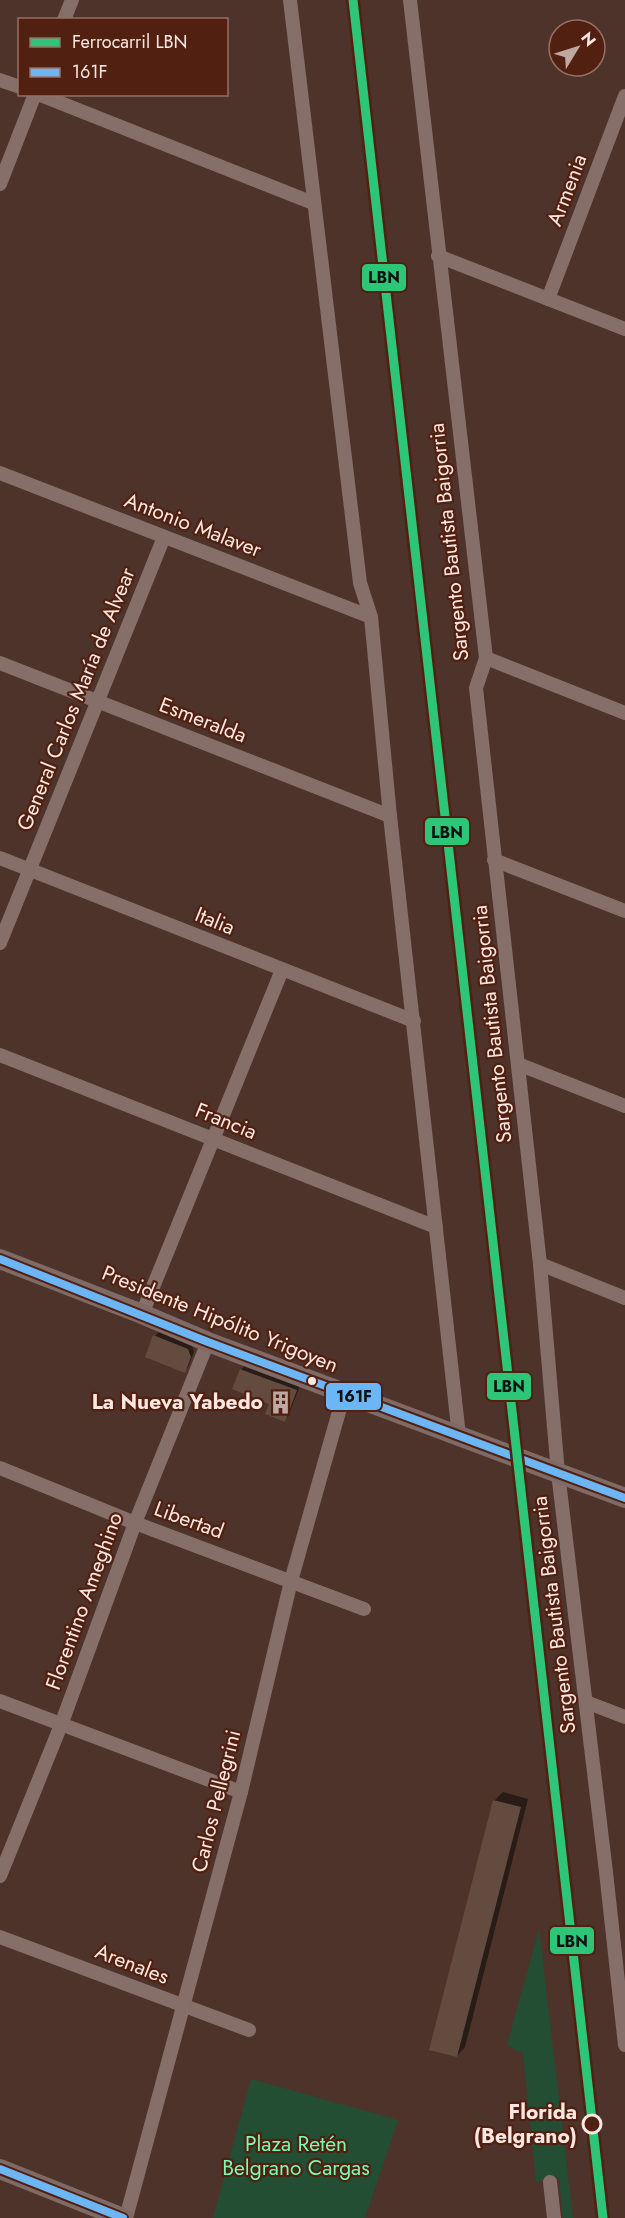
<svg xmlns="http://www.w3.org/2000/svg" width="625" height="2218" font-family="Jost,sans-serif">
<rect width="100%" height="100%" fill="#4e332a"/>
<g fill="#234e34">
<path d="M539,1929L573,2218H563L559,2177L536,2182L523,2054L507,2045Z"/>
<path d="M251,2079L398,2120L365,2218H213Z"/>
</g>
<g fill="#0007">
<path d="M159,1332L192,1345L194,1352L188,1367L184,1371L155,1336Z"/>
<path d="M245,1365L300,1386L288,1416L284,1420L241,1370Z"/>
<path d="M503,1792L528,1799L465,2047L457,2056L494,1801Z"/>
</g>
<g fill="#634c3f">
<path d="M153,1335L188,1349L191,1357L185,1373L145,1357Z"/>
<path d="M240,1369L297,1390L285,1422L265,1414L269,1404L232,1389Z"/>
<path d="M493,1800L521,1807L457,2057L429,2050Z"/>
</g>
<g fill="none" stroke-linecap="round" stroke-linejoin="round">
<g stroke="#856f68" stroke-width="14">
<path d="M290,0L360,583L371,617L390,816L459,1436"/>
<path d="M410,0L486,658L476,688L540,1264L558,1473L606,1872L625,2045"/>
<path d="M64,20L72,0"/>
<path d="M0,80L20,87"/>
<path d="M38,94L313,203"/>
<path d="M0,184L35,94"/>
<path d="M438,256L625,329"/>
<path d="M548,299L625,96"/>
<path d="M0,473L371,617"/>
<path d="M486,658L625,713"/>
<path d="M0,663L390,816"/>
<path d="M0,858L414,1021"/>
<path d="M494,860L625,911"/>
<path d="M0,943L164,537"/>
<path d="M0,1055L436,1227"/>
<path d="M518,1064L625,1106"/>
<path d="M540,1264L625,1298"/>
<path d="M142,1314L282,970"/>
<path d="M0,1468L135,1523L364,1609"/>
<path d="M0,1701L241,1792"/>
<path d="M586,1702L625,1717"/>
<path d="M0,1876L61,1725L135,1523L208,1342"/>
<path d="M0,1937L249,2030"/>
<path d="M550,2182L554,2218"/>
<path d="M126,2218L241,1792L291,1581L344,1394"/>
</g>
<g stroke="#7f6a66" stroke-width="20">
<path d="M0,1259L142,1314L208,1342L625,1498"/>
<path d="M0,2169L123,2218"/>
</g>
<defs>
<g id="bus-1">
<path d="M0,1259L208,1342L625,1498"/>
<path d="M0,2169L123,2218"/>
</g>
</defs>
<use href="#bus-1" stroke="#512011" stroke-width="12"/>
<use href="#bus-1" stroke="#6db6f5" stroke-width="8"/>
<defs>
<path id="rail-1" d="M353,0L603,2218"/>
</defs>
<use href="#rail-1" stroke="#512011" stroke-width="14"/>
<use href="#rail-1" stroke="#2dc577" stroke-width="9"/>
</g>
<defs>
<symbol id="building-bare" viewBox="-9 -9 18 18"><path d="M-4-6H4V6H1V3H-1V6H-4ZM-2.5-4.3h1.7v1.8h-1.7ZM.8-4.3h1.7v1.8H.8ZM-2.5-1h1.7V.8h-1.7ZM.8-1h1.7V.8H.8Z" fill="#bea8a1" stroke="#512011" stroke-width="2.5" paint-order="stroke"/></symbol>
</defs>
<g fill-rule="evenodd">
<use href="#building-bare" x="264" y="1386" width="33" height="33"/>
</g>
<circle fill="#fbe7e1" stroke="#512011" stroke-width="2" cx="312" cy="1381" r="5"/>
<circle fill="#512011" stroke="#fbe7e1" stroke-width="3" cx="592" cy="2124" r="9"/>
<g text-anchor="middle" stroke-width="4.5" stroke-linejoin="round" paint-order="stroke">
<g font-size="21" fill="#fbe7e1" stroke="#512011">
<text transform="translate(567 190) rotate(-69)" y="7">Armenia</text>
<text transform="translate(193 525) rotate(21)" y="7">Antonio Malaver</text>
<text transform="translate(449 542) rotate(-96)" y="7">Sargento Bautista Baigorria</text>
<text transform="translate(76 699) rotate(-68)" y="7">General Carlos María de Alvear</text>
<text transform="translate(203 720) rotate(21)" y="7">Esmeralda</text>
<text transform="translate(215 921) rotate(22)" y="7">Italia</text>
<text transform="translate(492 1024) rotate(-96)" y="7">Sargento Bautista Baigorria</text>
<text transform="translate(226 1121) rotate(22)" y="7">Francia</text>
<text transform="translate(220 1319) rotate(22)" y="7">Presidente Hipólito Yrigoyen</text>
<text transform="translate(189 1520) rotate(20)" y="7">Libertad</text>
<text transform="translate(84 1601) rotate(-70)" y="7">Florentino Ameghino</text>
<text transform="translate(554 1615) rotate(-97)" y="7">Sargento Bautista Baigorria</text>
<text transform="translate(216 1801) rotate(-76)" y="7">Carlos Pellegrini</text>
<text transform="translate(132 1964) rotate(21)" y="7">Arenales</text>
</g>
<g font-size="21" font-weight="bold" fill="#fbe7e1" stroke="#512011" text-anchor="end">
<text x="263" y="1409">La Nueva Yabedo</text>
</g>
<g font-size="21" font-weight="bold" fill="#fbe7e1" stroke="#512011" text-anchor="end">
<text x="577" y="2119">Florida<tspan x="577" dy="24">(Belgrano)</tspan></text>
</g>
<g font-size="21" fill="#76feb6" stroke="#512011">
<text x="296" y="2151">Plaza Retén<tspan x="296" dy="24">Belgrano Cargas</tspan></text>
</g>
</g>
<g stroke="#512011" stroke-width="2">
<rect x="361" y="263" width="46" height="29" rx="6" fill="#2dc577"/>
<rect x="424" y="817" width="46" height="29" rx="6" fill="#2dc577"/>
<rect x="486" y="1372" width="46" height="29" rx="6" fill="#2dc577"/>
<rect x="325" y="1382" width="57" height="29" rx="6" fill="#6db6f5"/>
<rect x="549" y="1926" width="46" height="29" rx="6" fill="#2dc577"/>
</g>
<g font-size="16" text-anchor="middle" font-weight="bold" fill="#111">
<text x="384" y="283">LBN</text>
<text x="447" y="838">LBN</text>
<text x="509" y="1392">LBN</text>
<text x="354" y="1402">161F</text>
<text x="572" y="1947">LBN</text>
</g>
<rect x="18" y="18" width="210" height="78" fill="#512011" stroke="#957064" stroke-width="1.5"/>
<rect x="30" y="38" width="30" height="9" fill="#2dc577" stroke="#957064" stroke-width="1.5"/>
<text x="72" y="48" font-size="18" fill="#fbe7e1">Ferrocarril LBN</text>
<rect x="30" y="68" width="30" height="9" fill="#6db6f5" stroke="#957064" stroke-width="1.5"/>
<text x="72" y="78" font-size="18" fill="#fbe7e1">161F</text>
<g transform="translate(577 48) rotate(52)"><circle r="28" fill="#512011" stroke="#957064" stroke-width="1.5"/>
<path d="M0-4.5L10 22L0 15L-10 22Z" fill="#bea8a1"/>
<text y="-9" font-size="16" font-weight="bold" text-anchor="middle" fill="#fbe7e1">N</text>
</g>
</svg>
